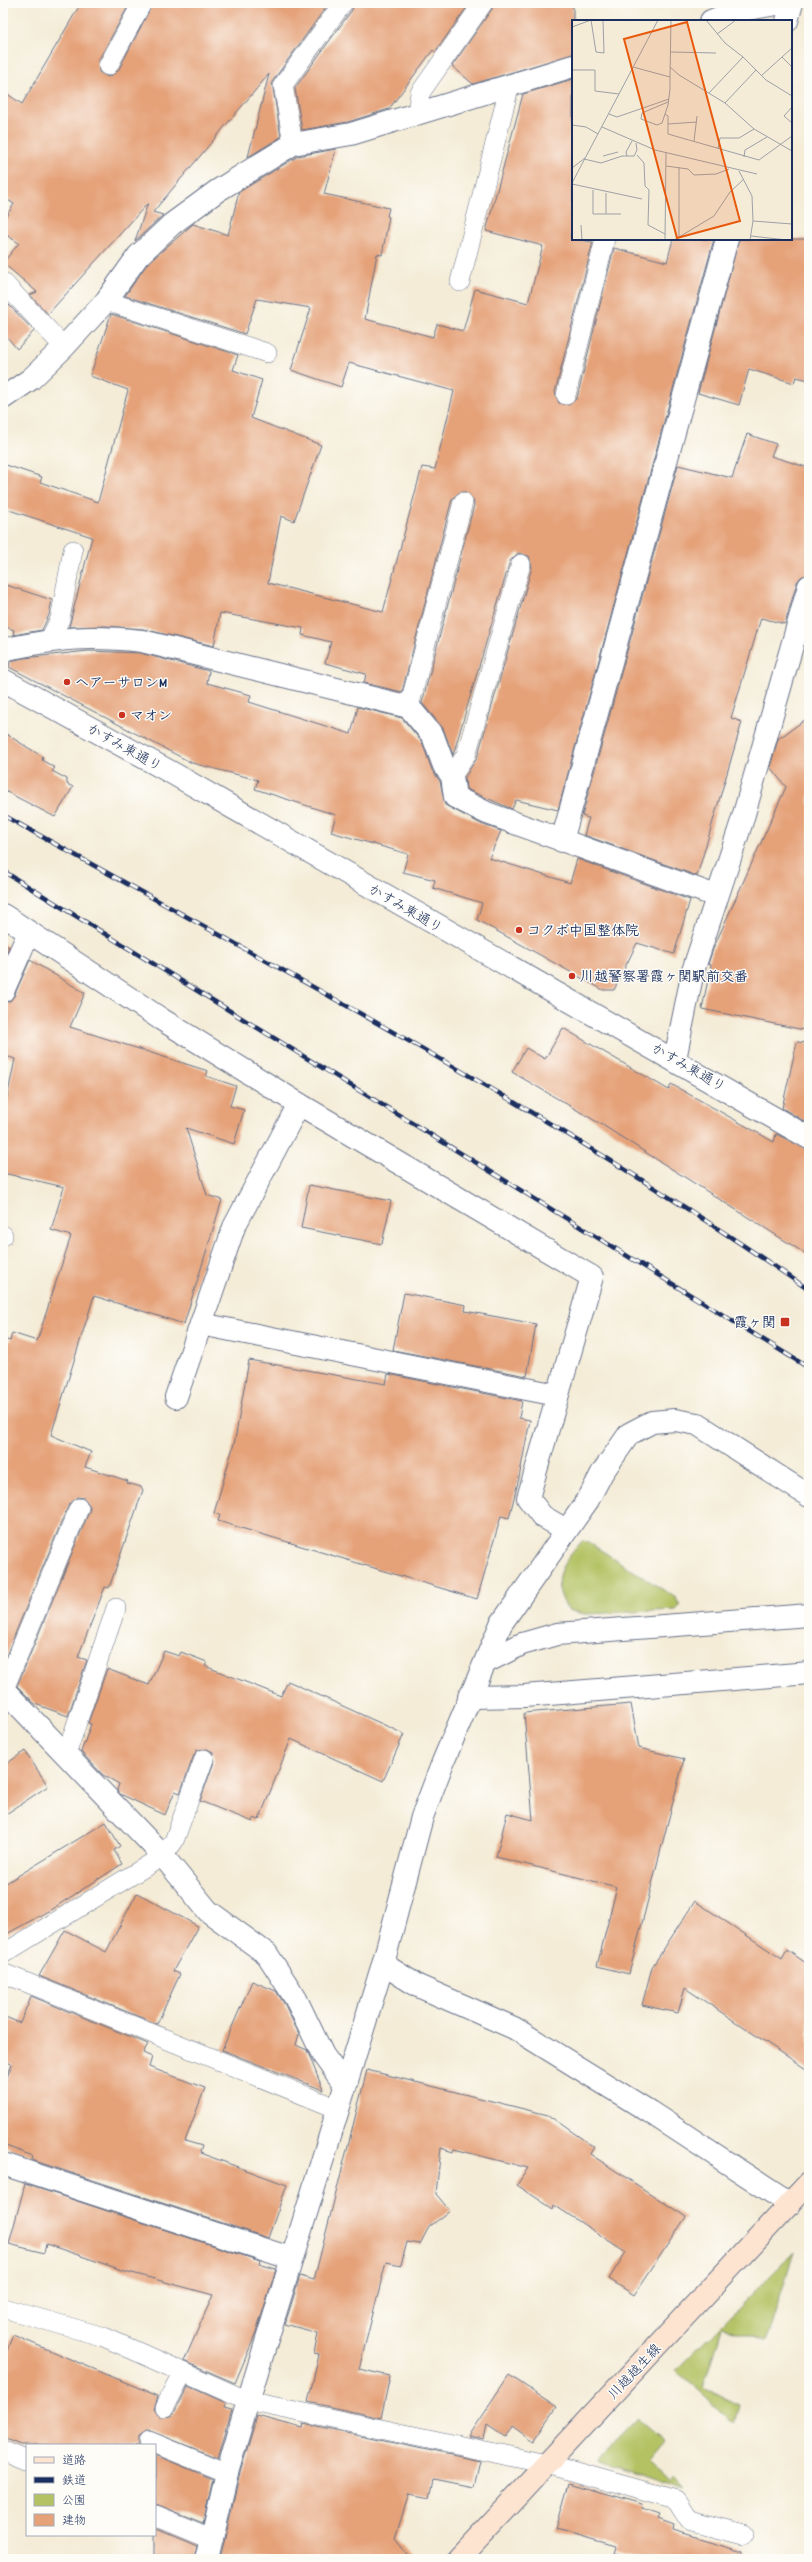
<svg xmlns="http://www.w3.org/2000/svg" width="812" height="2562" font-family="Dekko,'Klee One',sans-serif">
<rect width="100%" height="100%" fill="#fdfcf7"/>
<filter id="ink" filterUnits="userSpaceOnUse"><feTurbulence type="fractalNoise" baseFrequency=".025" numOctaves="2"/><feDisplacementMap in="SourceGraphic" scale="8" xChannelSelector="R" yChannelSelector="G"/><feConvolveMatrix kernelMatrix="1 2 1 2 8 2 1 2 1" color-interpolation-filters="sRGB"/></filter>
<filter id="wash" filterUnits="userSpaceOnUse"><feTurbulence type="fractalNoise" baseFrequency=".012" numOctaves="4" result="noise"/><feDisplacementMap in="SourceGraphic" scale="16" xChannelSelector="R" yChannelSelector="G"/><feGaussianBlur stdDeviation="0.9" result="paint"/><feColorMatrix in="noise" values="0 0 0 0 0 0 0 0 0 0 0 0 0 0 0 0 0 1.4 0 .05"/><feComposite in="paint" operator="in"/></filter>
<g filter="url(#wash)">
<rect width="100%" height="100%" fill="#f4ecd7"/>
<g fill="#b4c264" stroke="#687861">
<path d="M582,1541L588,1542L676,1598L680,1606L676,1610L585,1614L568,1610C549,1578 560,1567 582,1541Z"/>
<path d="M794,2252L766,2341L721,2327L703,2389L739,2404L734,2424L676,2370Z"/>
<path d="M637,2419L663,2441L647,2460L670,2482L673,2478L684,2490L597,2460Z"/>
</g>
<g id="blocks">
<g fill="#e5a279">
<path d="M81,3H130L98,61L99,72L108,77L118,71L153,3H329L272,82L281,137L248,157L269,74L153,212L163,215L135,241L148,203L48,314L30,295L37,292L3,263L19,243L3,233V221L14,204L3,197V91L22,104Z"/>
<path d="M354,3H470L435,52L433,50L389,109L348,122L302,130L295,88L352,10Z"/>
<path d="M494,3H573V54L473,84L452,66L492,9Z"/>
<path d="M573,79V225L570,236L573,239L593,242L555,392L559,403L569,405L577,398L614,248L667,262L673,239H714L558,810L516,800L512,809L466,789L465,777L477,758L532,567L529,556L518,553L510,561L453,755L443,728L422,703L474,505L473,499L466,492H460L452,499L402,692L364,683L366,674L325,663L331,642L302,635L303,628L220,613L214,646L143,629L105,626L69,627L92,537L3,508V464L42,477L40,482L98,502L128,390L90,376L111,314L238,355L233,370L262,380L251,418L321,445L294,521L281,516L268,583L383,612L422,467L435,469L454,391L349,363L341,387L291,370L311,308L257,299L245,334L125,296L147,264L193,224L228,235L239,192L298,156L336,149L324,194L389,208L387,216L389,217L382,255L377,254L365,319L433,337L437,324L463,331L475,289L528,303L543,246L486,231L523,94Z"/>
<path d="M739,239H809V380L796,377L794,383L749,369L739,405L698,393Z"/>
<path d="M9,305L34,331L17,349L3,332V308Z"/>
<path d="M747,434L776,444L771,456L809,468V574L801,577L797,582L785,624L761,618L731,718L742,722L697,876L584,835L589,818L582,816L678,465L732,478Z"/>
<path d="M3,584L52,600L49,615L42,630L13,635L14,630L3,626Z"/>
<path d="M88,651L140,653L209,671L207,683L251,695L249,702L351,734L358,707L402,718L422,742L432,770L440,781L445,805L481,824L501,831L489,858L570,883L577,859L690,900L674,954L637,943L614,990H603L477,920L482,903L433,888L435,880L403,872L408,854L331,832L336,815L255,789L258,780L192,763L9,667L10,661L24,658Z"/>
<path d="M809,717V1031L702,1009L711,965L708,964L713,949L786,787L770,767L778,739Z"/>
<path d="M3,732L43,757L42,760L55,768L52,771L67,779V784L73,787L55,817L3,790Z"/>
<path d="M3,944L9,947L3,960Z"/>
<path d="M30,960L85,993L70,1027L208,1071L206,1076L236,1086L230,1106L244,1110L234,1144L186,1128L207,1195L222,1200L184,1324L94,1296L51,1435L91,1452L85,1467L128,1481L127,1483L141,1487L143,1490L109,1588L105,1587L78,1657L87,1660L68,1716L35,1704L17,1686L89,1512L90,1506L84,1498L77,1497L69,1504L3,1663V1339L10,1341L12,1333L37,1341L71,1236L51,1230L64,1187L3,1173V1117L15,1059L3,1055V1003L10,1001L14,996Z"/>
<path d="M563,1028L669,1090L671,1084L774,1142L776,1134L809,1150V1256L604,1126L512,1072L526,1048L545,1059Z"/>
<path d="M797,1042L809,1043V1124L782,1108Z"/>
<path d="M309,1185L391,1201L382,1244L301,1228Z"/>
<path d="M404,1293L466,1305L465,1311L536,1324L527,1376L393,1350Z"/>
<path d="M249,1360L386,1384L388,1374L522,1401L519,1418L530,1420L519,1478L509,1518L501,1516L477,1599L218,1521L220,1515L214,1513L235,1440Z"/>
<path d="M164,1651L179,1656L181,1652L207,1662L205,1666L281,1696L288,1681L404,1734L383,1781L291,1739L259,1820L254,1818L253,1822L200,1801L214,1762L213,1752L207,1749L197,1750L194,1755L180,1793L175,1791L165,1815L120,1794L117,1790L119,1784L103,1775L81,1752L91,1724L88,1723L107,1669L149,1685Z"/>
<path d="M631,1704L639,1748L684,1759L629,1974L597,1966L617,1887L496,1857L507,1813L533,1820L524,1713Z"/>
<path d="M25,1751L48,1786L3,1816V1766Z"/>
<path d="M106,1822L120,1846L114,1850L122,1864L52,1909L3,1936V1885Z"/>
<path d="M137,1893L198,1926L173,1971L180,1974L157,2024L39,1976L65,1930L106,1952Z"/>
<path d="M695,1901L782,1959L787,1950L809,1965V2071L685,1988L678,2013L642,2005L652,1967Z"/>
<path d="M252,1981L276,1991L285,2005L299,2034L296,2045L307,2050L323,2090L222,2050Z"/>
<path d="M31,1996L148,2044L143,2053L152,2057L149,2067L205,2088L185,2141L202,2146L200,2153L287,2185L268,2238L32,2160L33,2156L3,2145V2088L12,2064L3,2061V2016L20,2023Z"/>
<path d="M367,2070L548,2115L594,2147L590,2154L686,2217L634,2295L609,2279L626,2252L554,2205L553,2209L517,2185L528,2168L454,2149L453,2152L441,2148L436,2194L450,2211L429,2227L420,2244L407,2242L401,2265L386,2262L359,2369L390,2376L381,2418L308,2402L319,2355L314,2354L318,2333L285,2324L300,2276L314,2280Z"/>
<path d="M25,2184L260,2261L259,2264L276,2269L256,2333L235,2383L184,2361L213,2295L125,2271L46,2244L44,2253L9,2244Z"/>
<path d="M13,2335L158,2396L154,2408L160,2417L171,2416L175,2412L188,2386L226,2403L224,2408L232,2410L218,2458L148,2430L139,2436V2445H20L3,2438V2359Z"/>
<path d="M509,2375L557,2407L534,2441L513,2426L505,2437L487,2425L484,2439L468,2436Z"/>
<path d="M257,2416L302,2428L303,2424L480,2461L474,2487L434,2479L430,2498L409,2494L395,2538L412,2559H220L239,2476Z"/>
<path d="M155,2455L213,2479L203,2523L155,2504Z"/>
<path d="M569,2483L642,2504L641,2509L659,2515L657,2519L673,2525L672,2530L743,2551L742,2559H641L615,2552L617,2546L556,2529Z"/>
<path d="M155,2527L198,2545L195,2559H155Z"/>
</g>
</g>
</g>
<g filter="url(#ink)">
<use href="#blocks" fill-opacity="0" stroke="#677188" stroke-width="1"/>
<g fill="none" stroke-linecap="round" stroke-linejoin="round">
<defs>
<g id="lane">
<path d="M108,66L142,3"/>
<path d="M417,113L420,93L483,3"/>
<path d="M293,144L283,85L343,3"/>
<path d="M3,282L64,347"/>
<path d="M460,282L510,84"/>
<path d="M106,301L267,353"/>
<path d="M566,395L605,239"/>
<path d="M50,639L60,619L73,550"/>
<path d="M409,707L463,502"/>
<path d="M452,776L466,755L521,564"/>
<path d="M3,1236V1235"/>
<path d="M4,1689L79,1508"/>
<path d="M66,1755L116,1608"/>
<path d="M3,1954L163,1856L174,1841L204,1759"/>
<path d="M3,1973L338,2109"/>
<path d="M3,2308L104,2337L248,2401L547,2464L676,2500L689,2520L743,2534"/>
<path d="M165,2407L183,2372"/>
<path d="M149,2441L227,2473"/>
<path d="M3,2451L27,2461"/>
<path d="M155,2515L213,2539"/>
</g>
<g id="street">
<path d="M711,21L736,11L783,3"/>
<path d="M787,21L792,3"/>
<path d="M3,398L31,379L64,347L106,301L138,256L172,224L217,191L293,144L351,134L573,66"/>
<path d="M3,650C56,638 88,635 142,641L409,707L433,736L444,766L452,776L455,797L487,813L716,896"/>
<path d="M3,680L174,774L809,1138"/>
<path d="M562,841L727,239"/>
<path d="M3,915L161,1019L299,1104L592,1277L528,1498L542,1516L566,1530"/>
<path d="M3,991L29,932"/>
<path d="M675,1059L693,971L742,821L809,586"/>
<path d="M201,1324L557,1395"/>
<path d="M176,1397L234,1227L299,1104"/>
<path d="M486,1662L522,1644L557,1634L809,1615"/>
<path d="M3,1689L163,1856L208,1911L267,1954L296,1999L323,2055L345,2085"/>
<path d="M469,1697L524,1696L809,1673"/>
<path d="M3,2164L290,2258"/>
<path d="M790,2204L650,2112L514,2028L418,1986L383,1964L422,1817L443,1762L501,1624L588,1500L602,1473L629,1434L652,1422L675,1420L697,1424L809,1496"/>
<path d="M207,2559L227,2473L248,2401L383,1964"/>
</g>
<path id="secondary" d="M458,2559L809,2183"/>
</defs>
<use href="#lane" stroke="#677188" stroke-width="20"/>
<use href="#street" stroke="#677188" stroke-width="24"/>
<use href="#secondary" stroke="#677188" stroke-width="24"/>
<use href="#lane" stroke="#fff" stroke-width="19"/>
<use href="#street" stroke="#fff" stroke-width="22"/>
<use href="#secondary" stroke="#fde4d1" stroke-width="22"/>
<defs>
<g id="rail">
<path d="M3,815C275,967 553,1112 809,1290"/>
<path d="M3,871L809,1368"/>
</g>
</defs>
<use href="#rail" stroke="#1b2f5e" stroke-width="4.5"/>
<use href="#rail" stroke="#fdfcf7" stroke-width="3" stroke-dasharray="9" stroke-linecap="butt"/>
</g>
</g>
<g fill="#c8321e" stroke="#fdfcf7" stroke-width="1.5">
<circle cx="67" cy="682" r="4"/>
<circle cx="122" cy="715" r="4"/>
<circle cx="519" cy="930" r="4"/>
<circle cx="572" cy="976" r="4"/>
<rect x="780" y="1317" width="10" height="10" rx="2"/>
</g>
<g text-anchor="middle" stroke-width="3" stroke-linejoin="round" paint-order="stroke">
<g font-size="14" font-weight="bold" fill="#1b2f5e" stroke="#fdfcf7" text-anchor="start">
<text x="75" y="687">ヘアーサロンM</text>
<text x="130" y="720">マオン</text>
<text x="527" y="935">コクボ中国整体院</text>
<text x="580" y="981">川越警察署霞ヶ関駅前交番</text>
<text x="776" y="1327" text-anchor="end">霞ヶ関</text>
</g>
<g font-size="14" fill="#1b2f5e" stroke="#fdfcf7">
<text transform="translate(125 747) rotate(29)" y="5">かすみ東通り</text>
<text transform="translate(406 908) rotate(30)" y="5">かすみ東通り</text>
<text transform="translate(689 1067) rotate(30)" y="5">かすみ東通り</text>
<text transform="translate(634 2371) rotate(-47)" y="5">川越越生線</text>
</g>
</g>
<g transform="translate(572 20)">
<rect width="220" height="220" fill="#f4ecd7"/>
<path fill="none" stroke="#9da0a7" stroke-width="1" d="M19,0L24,32L32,33L31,0M134,0L153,23L171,37L194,60L220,76M0,7L19,0M145,14L164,0M99,32L144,33M210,37L220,47M61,47L98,57V69L96,85L90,103L85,105L69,99L70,93L96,82M98,47L107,55L153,83M0,50H23V71L47,74M184,50L153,83L182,109L220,131M189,56L220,28M98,57L99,0M137,73L171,37M220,87L212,96L220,103M37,94L45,97L97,79M93,94L96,96V114L187,140L220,116M96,104L125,102M0,105L14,107L26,114M30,107L83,130L185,154M122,121L125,96M146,129L148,118H167L182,109M65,135L72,143L73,166L77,170L76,205L93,214M31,136L46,132M55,136L54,132L60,121M172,137L173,130L195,117M12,139L29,143L50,136H62L65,130L64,123M94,146L116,149L122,155L144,154L157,149M0,148L13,138M167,151L180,176L181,201L178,220M0,163L86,0M0,164L70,179M21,170V194H49M34,194V173M181,201L220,204M9,205L10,220M179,216L215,220M107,217V147M93,220L94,133M102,220L142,196L158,172L172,159"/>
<path fill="#e8590c" fill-opacity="0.15" stroke="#e8590c" stroke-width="2" d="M115,2L168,201L105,218L52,19Z"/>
<rect width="220" height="220" fill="none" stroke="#1b2f5e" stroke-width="2"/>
</g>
<rect width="812" height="2562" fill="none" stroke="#fdfcf7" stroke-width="16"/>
<rect x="26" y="2444" width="130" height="92" fill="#fdfcf7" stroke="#a3aaba"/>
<rect x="34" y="2457" width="20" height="6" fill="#fde4d1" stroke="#a3aaba"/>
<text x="62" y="2464" font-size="12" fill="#1b2f5e">道路</text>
<rect x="34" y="2477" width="20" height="6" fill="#1b2f5e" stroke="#a3aaba"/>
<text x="62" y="2484" font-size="12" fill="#1b2f5e">鉄道</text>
<rect x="34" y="2494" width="20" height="12" fill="#b4c264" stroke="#a3aaba"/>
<text x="62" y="2504" font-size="12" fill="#1b2f5e">公園</text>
<rect x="34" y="2514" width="20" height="12" fill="#e5a279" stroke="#a3aaba"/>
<text x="62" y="2524" font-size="12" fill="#1b2f5e">建物</text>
</svg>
